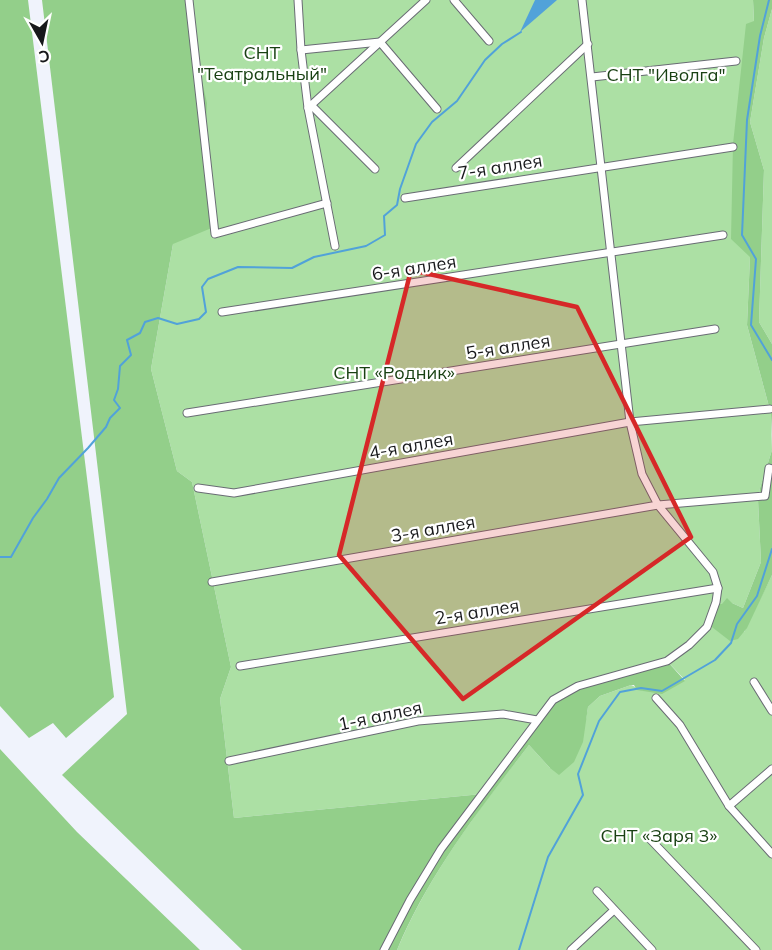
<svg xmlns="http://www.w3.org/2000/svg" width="772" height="950" font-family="Mulish,sans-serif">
<rect width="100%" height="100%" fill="#f0f3fc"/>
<g fill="#ace0a4">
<path d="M189,0H753L754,22L746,25L750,257L747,325L771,414L772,450L760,488L758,500L761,562L743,608L732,603L744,632L772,575V950H397C429,874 479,809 529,745L550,768L586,719L588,707L600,696L631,685L644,691L685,680L667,661L578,686L482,794L234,818L220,699L231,667L192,482L177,471L151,369L173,244L194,46Z"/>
<path d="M772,9V344L759,322L764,170L750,122L764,38Z"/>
</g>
<g fill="#93cf8a">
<path d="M0,0H28L114,697L66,738L53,723L29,738L0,706Z"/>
<path d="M42,0H189L194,46L207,103L205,140L214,227L173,244L151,369L177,471L192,482L231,667L220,699L234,818L482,794L553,700L578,686L667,661L685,681L662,694L637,690L634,685H631L600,696L588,707L583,742L574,762L559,775L550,768L529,745C479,810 428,875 397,950H242L62,775L127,714Z"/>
<path d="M753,0H772V9L764,38L750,122L764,170L759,322L772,344V435L771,414L747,325L750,257L731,239L733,144L746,24L754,21Z"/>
<path d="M772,450V575L747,628L738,639L730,641L708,624L716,604H722L727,598L732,603L743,608L761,562L758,500L760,488Z"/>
<path d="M0,749L77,832L200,950H0Z"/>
</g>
<path fill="#51a2d9" d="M535,0H557L520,32Z"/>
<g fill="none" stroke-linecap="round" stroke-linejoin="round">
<g stroke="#51a2d9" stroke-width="2">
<path d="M769,0L760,36L747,120L742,235L756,259L751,325L772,360"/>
<path d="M0,557H11L33,518L47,499L59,478L88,448L106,427L110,418L120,408L114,400L118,389L120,366L131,355L127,340L140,333L145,322L158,318L177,324L199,319L206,312L202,287L208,279L238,267L292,268L314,257L366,246L385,235L384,216L397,205L400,189L416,144L432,122L457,101L485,60L502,44L521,32"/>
<path d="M519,950L548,857L583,795L578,774L599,721L620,692L641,688L662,691L715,660L731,643L737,624L757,596L772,549"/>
</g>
<defs>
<g id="minor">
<path d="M189,0L215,234L327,203"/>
<path d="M298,0L301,50L308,108L335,246"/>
<path d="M454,0L489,41"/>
<path d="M301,50L380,42L437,109"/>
<path d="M592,77L736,61"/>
<path d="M311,105L375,169"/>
<path d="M308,108L426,0"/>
<path d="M456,168L588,44"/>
<path d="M405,198L733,147"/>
<path d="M222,312L723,235"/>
<path d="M187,413L715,329"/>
<path d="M198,488L234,493L630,422L770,409"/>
<path d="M212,582L658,505L765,496L769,468L772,469"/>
<path d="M240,666L718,588"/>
<path d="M754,682L772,711"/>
<path d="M656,698L680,725L729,806L772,854"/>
<path d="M229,761L418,721L503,714L537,720"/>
<path d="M729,806L772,769"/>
<path d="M648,837L756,950"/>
<path d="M597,891L652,950"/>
<path d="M384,950L410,900L441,849L553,700L578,686L667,661L689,645L707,627L716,602L718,588L713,572L658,505L642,474L630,422L582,0"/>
<path d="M571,950L614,910"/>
</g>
</defs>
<use href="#minor" stroke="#696c74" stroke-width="9"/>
<use href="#minor" stroke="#fff" stroke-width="7"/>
</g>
<path fill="#d62828" fill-opacity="0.2" stroke="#d62828" stroke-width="4.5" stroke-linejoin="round" d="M411,270L577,307L691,537L463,699L339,555Z"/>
<g text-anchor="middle" stroke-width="4.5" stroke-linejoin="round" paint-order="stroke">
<g font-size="18" fill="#194113" stroke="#fff">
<text x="262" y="59">СНТ<tspan x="262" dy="21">"Театральный"</tspan></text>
<text x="666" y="81">СНТ "Иволга"</text>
<text x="394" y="379">СНТ «Родник»</text>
<text x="659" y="842">СНТ «Заря 3»</text>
</g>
<g font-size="18" fill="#17181b" stroke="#fff">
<text transform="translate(500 167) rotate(-9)" y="6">7-я аллея</text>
<text transform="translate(414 268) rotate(-9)" y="6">6-я аллея</text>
<text transform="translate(508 347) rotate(-9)" y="6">5-я аллея</text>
<text transform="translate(411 446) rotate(-10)" y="6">4-я аллея</text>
<text transform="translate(433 529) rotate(-10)" y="6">3-я аллея</text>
<text transform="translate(477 612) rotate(-9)" y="6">2-я аллея</text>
<text transform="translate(380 716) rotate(-12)" y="6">1-я аллея</text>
</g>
</g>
<g transform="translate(42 42) rotate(171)" stroke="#ffffff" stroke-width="4.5" paint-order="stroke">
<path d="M0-4.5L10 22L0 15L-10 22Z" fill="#17181b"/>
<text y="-9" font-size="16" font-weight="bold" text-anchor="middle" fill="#17181b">С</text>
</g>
</svg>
